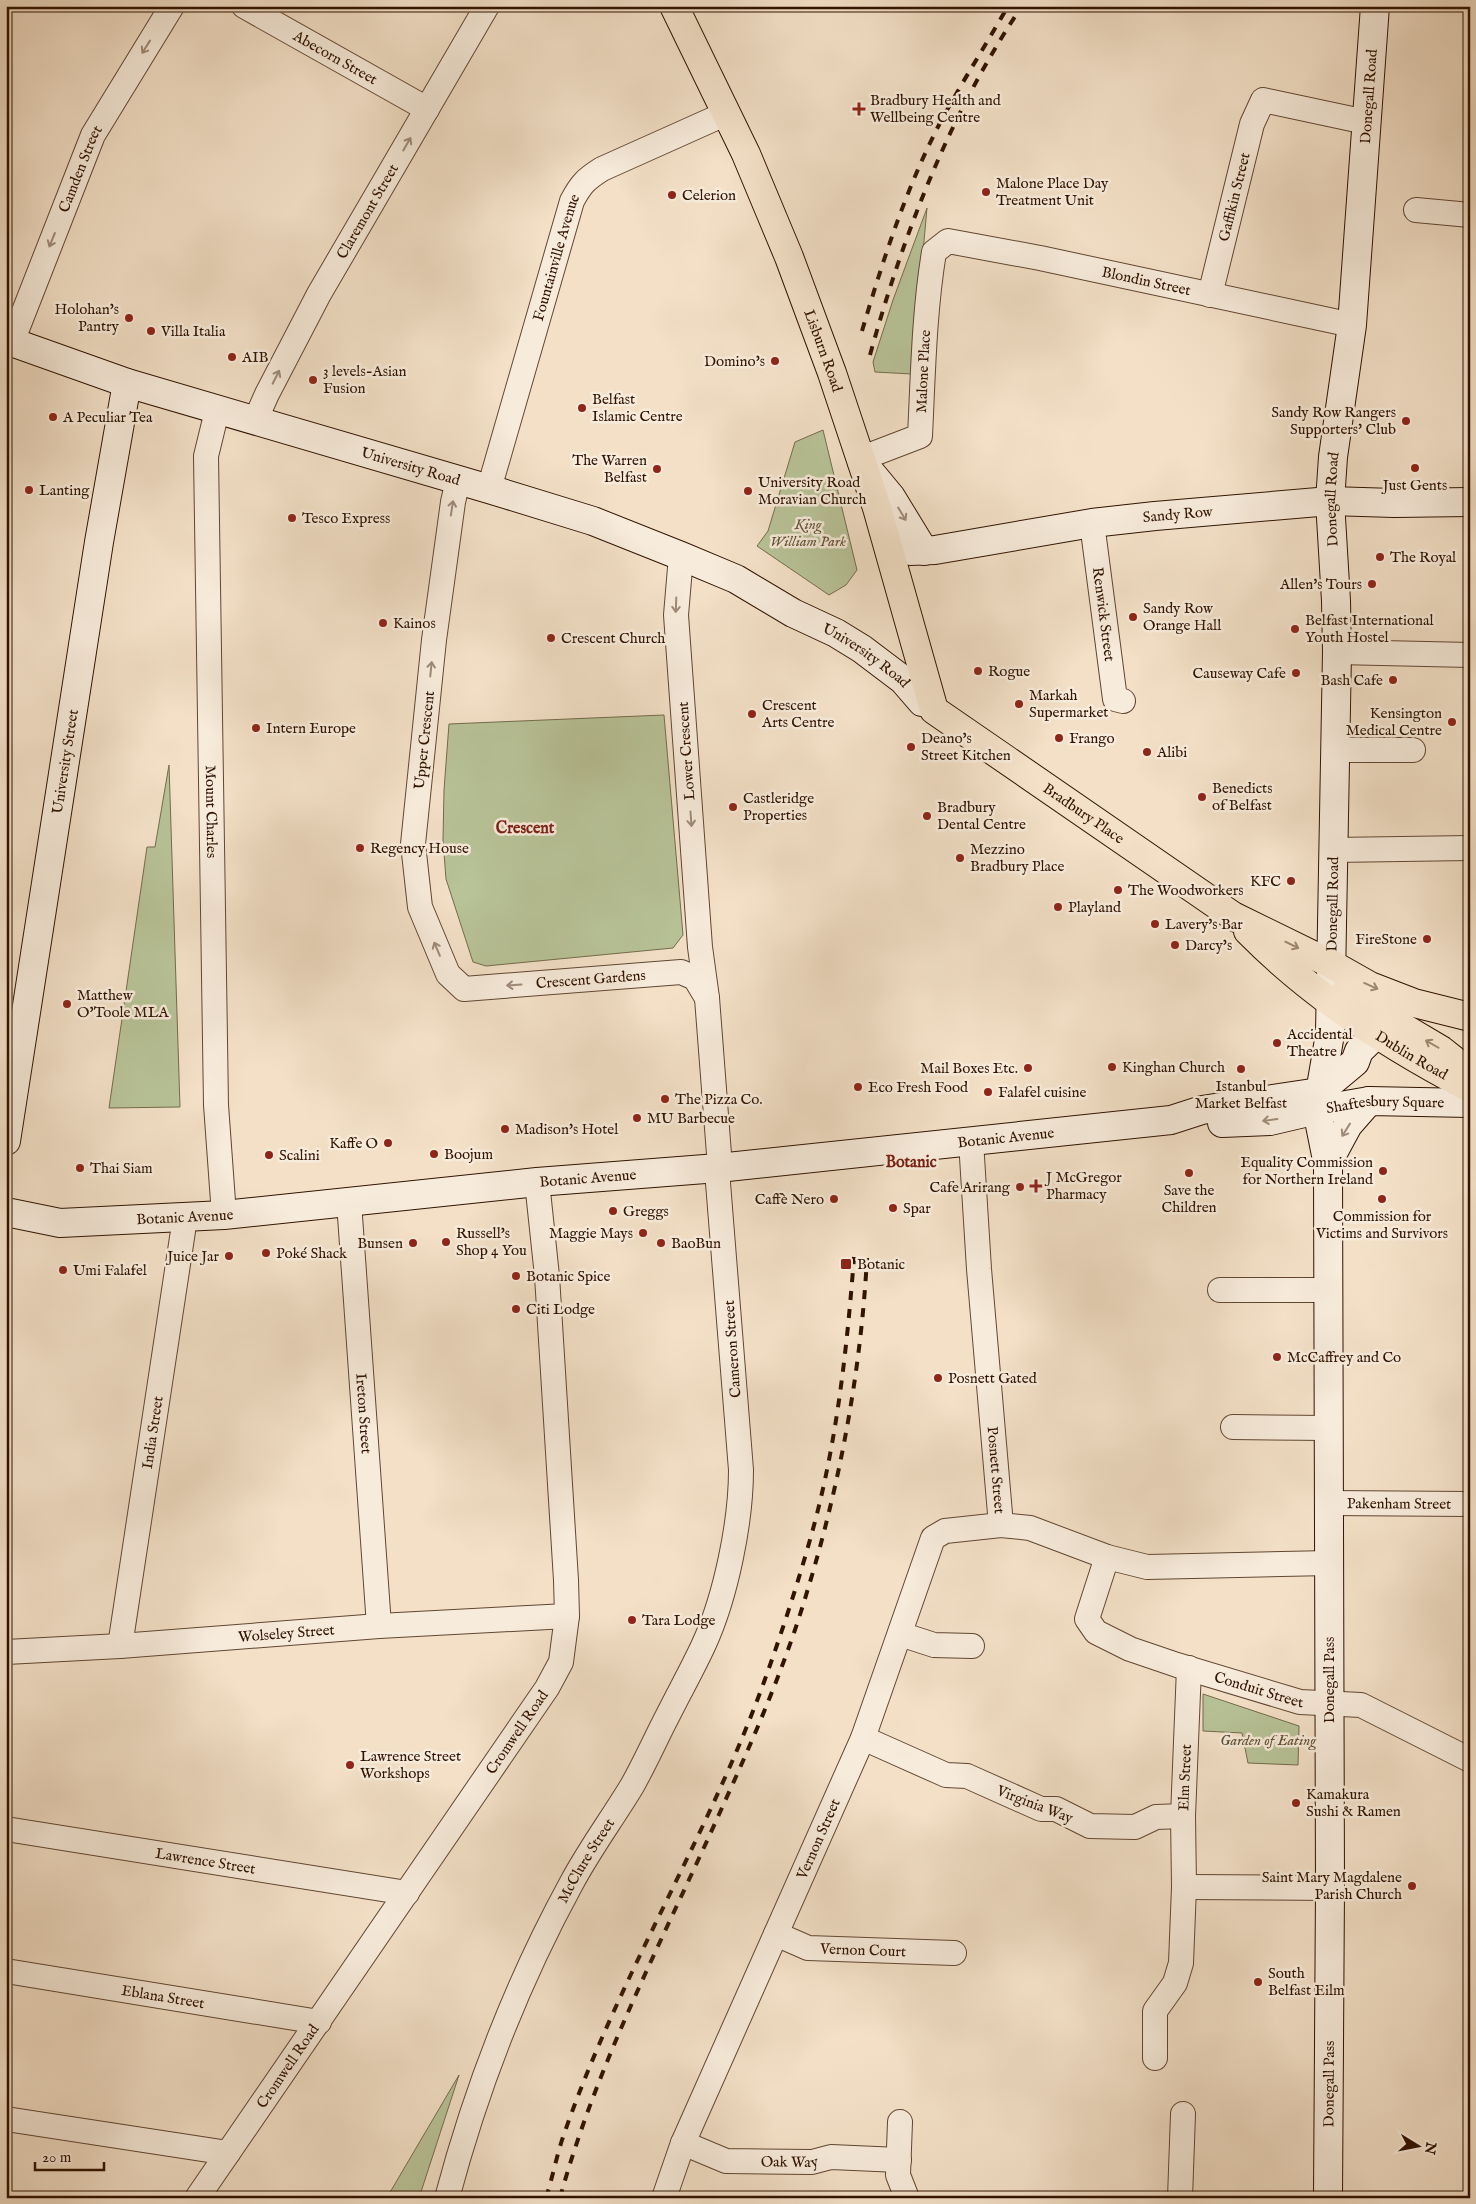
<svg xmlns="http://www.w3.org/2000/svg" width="1476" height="2204" font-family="'IM FELL English',serif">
<rect width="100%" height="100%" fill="#f3e0c7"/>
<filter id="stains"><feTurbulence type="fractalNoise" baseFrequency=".004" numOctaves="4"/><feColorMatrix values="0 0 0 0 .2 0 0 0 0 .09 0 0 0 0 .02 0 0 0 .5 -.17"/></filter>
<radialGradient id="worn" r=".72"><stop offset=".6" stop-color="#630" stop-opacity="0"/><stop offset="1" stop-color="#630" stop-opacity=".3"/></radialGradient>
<g fill="#b8c398" stroke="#746b4c">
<path d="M927,208L912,374L875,372L873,362L893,300Z"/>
<path d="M823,430L857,570L846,585L829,595L757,546L768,531L795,442Z"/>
<path d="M664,715L683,935L673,948L486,966L473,962L446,879L443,840L444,790L449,724Z"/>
<path d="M169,765L180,1107L109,1108L147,847H155Z"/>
<path d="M1203,1694L1299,1726L1298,1765L1248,1763L1242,1733L1203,1731Z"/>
<path d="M459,2075L419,2198H388L389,2194Z"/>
</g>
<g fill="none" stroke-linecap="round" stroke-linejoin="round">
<defs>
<g id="street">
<path id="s1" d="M244,6L427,109"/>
<path d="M1416,210L1470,215"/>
<path id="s2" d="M1210,295L1252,124L1263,100L1352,119L1368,121"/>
<path id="s3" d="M12,342L93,135L172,6"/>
<path id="s4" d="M217,411L206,456L216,1105L224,1215"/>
<path id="s5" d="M255,421L267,394L319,294L487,6"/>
<path id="s6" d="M860,459L920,436C923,375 924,313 934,252L948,241L1040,258L1352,325"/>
<path id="s7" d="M458,480L453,502L434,640L413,844L420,907L448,974L464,989L681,972L695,978L707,998"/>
<path id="s8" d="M489,489L572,201C581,184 586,179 602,169L727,113"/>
<path id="s9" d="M1092,523L1115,699L1123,701"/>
<path d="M1337,652L1470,655"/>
<path d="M1335,750H1413"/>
<path d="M1333,850L1470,848"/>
<path id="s10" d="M971,1141L979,1269L1001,1525"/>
<path id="s11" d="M349,1202L379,1626"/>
<path d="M1220,1290H1328"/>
<path d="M1233,1427L1328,1428"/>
<path id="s12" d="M1328,1503L1470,1504"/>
<path id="s13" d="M1107,1557L1087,1619L1096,1632L1130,1649L1177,1665L1300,1702L1361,1705L1470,1760"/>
<path d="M900,1634L934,1645L972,1646"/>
<path id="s14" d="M120,1646L185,1218"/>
<path id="s15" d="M6,1652L120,1646L379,1626L567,1616"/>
<path d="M863,1738L946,1775L967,1776L1041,1809H1056L1090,1826L1135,1827L1156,1817L1183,1816"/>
<path id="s16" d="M6,1829L407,1893"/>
<path d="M1184,1887L1330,1888"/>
<path id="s17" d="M776,1934L808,1948L954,1953"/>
<path id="s18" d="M6,1971L319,2022"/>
<path id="s19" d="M1155,2058V2011L1175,1983L1181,1963L1184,1887L1183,1816L1189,1668"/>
<path d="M6,2119L228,2153"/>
<path d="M900,2122L898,2175L907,2198"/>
<path id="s20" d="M683,2143L726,2161L812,2162L831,2157L899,2160"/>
<path id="s21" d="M197,2198L547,1688L561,1662L567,1616L566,1580L547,1276L537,1182"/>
<path id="s22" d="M447,2198C476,2089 517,1983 571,1884C589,1850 612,1819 632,1786C645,1763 656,1738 668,1715C680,1691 693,1668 704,1644C726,1596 741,1522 741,1470L718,1183L719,1154L707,998L700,947L676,615L681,556"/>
<path id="s23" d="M664,2198L683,2143L863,1738L933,1538L945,1531L1001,1525L1030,1528L1107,1557L1147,1567L1329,1563"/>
<path d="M1180,2198L1183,2114"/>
</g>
<g id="secondary">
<path id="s24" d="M6,340L127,383L489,489L593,521L681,556L736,579L793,613L836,633L862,649L903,680L922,702"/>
<path d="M862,462L891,497L924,551"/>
<path id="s25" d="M889,546L910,551L935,550L1092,523L1155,516L1330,501L1394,503L1470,502"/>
<path d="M1319,1092L1355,1062L1359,1051L1393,1018"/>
<path id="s26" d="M1222,1123L1270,1121L1317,1110L1369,1101L1470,1103"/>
<path id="s27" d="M6,1141L99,542L127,383"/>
<path d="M1328,1162L1348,1125L1369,1101"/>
<path id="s28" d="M6,1212L60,1223L224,1215L537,1182L718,1168L1171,1120L1202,1110L1319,1092"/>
<path id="s29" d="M1328,2198L1330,1888L1328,1165L1317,1110L1330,1034L1337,652L1336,601L1330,501L1333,457L1352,325L1375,6"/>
</g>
<g id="primary">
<path id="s30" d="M674,6L746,154L789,257L832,373L877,508L934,710L1233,916L1331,964L1370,986L1414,1003L1470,1017"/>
<path id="s31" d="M1248,931C1312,996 1389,1046 1470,1088"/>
<path d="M1345,993L1441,1050L1470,1073"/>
</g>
</defs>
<use href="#street" stroke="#624632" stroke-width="26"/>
<use href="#secondary" stroke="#311300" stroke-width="30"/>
<use href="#primary" stroke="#311300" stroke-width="30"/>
<use href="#street" stroke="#f7ebdb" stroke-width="24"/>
<use href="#secondary" stroke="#f7ebdb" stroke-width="28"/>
<use href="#primary" stroke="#f3e0c7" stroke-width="28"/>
<g stroke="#311300" stroke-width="4" stroke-dasharray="9 9" stroke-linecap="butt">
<path d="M862,331C883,260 906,188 941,121C962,82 986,45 1008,6"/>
<path d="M870,355C904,232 950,113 1022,6"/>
<path d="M546,2198C552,2179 556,2159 562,2140C616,1981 707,1839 764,1682C782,1632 799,1580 813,1529C837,1441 847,1348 854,1257"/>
<path d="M560,2198C598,2059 667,1932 725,1801C756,1733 786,1663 807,1592C840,1484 861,1370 867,1258"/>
</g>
</g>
<defs><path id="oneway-shaft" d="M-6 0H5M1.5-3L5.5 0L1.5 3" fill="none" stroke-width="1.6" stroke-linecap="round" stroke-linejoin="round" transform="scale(1.25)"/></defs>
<g stroke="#9e8a78">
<use href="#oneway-shaft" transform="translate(146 47) rotate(122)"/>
<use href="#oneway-shaft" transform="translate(407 144) rotate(-60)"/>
<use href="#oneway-shaft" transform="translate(52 240) rotate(112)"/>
<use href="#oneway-shaft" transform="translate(276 377) rotate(-63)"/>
<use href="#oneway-shaft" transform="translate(452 508) rotate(-81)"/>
<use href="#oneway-shaft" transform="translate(902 514) rotate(59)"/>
<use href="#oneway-shaft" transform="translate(676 605) rotate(92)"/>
<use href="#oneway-shaft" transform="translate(431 669) rotate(-84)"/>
<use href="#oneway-shaft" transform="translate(691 819) rotate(86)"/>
<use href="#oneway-shaft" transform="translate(437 949) rotate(-113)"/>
<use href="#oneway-shaft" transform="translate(514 985) rotate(176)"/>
<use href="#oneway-shaft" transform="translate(1270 1120) rotate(172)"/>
<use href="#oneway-shaft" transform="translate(1346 1130) rotate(122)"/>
</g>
<g stroke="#9c846d">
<use href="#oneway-shaft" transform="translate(1292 945) rotate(26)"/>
<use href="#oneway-shaft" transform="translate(1371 986) rotate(24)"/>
<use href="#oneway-shaft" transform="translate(1432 1044) rotate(-150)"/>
</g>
<g fill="#8f2418" stroke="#f7ebdb" stroke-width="2">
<path d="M856.5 101.5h5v5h5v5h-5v5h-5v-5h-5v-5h5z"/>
<circle cx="986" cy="192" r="5"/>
<circle cx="672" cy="195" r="5"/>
<circle cx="129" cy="318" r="5"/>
<circle cx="151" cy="331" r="5"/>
<circle cx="232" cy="357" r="5"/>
<circle cx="775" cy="361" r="5"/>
<circle cx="313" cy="380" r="5"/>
<circle cx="582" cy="408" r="5"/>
<circle cx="53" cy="417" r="5"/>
<circle cx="1406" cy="421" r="5"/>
<circle cx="1415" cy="468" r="5"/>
<circle cx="657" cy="469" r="5"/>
<circle cx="29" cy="490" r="5"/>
<circle cx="748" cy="491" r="5"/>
<circle cx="292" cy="518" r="5"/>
<circle cx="1380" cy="557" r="5"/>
<circle cx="1372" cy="584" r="5"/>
<circle cx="1133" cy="617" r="5"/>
<circle cx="383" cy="623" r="5"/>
<circle cx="1295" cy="629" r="5"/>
<circle cx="551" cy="638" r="5"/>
<circle cx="978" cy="671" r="5"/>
<circle cx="1296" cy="673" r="5"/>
<circle cx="1393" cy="680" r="5"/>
<circle cx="1019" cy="704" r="5"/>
<circle cx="752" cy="714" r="5"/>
<circle cx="1452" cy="722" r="5"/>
<circle cx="256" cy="728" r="5"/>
<circle cx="1059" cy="738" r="5"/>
<circle cx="911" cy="747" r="5"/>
<circle cx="1147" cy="752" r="5"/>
<circle cx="1202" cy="797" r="5"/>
<circle cx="733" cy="807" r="5"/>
<circle cx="927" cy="816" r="5"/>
<circle cx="360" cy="848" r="5"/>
<circle cx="960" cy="858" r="5"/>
<circle cx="1291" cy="881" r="5"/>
<circle cx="1118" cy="890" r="5"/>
<circle cx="1058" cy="907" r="5"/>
<circle cx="1155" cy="924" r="5"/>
<circle cx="1427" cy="939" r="5"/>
<circle cx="1175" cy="945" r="5"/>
<circle cx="67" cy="1004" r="5"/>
<circle cx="1277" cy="1043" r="5"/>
<circle cx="1112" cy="1067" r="5"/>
<circle cx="1028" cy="1068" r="5"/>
<circle cx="1241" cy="1069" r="5"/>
<circle cx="858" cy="1087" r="5"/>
<circle cx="988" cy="1092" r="5"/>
<circle cx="665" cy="1099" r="5"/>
<circle cx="637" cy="1118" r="5"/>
<circle cx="505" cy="1129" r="5"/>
<circle cx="388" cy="1143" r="5"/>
<circle cx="434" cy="1154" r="5"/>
<circle cx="269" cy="1155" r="5"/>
<circle cx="80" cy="1168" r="5"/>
<circle cx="1383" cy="1171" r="5"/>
<circle cx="1189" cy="1173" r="5"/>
<path d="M1033.5 1178.5h5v5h5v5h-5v5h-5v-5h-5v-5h5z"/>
<circle cx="1020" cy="1187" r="5"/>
<circle cx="834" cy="1199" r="5"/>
<circle cx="1382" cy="1199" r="5"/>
<circle cx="893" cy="1208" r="5"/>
<circle cx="613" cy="1211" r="5"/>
<circle cx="643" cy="1233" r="5"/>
<circle cx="446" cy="1242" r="5"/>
<circle cx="413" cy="1243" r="5"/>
<circle cx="661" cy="1243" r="5"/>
<circle cx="266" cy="1253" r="5"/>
<circle cx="229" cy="1256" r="5"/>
<rect x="840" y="1258" width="12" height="12" rx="2.5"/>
<circle cx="63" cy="1270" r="5"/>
<circle cx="516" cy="1276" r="5"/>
<circle cx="516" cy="1309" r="5"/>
<circle cx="1277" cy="1357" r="5"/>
<circle cx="938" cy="1378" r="5"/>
<circle cx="632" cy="1620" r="5"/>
<circle cx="350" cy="1765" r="5"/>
<circle cx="1296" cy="1803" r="5"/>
<circle cx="1412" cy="1886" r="5"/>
<circle cx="1258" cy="1982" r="5"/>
</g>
<g text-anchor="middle" stroke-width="5" stroke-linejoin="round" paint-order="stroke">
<g font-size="15" fill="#311300" stroke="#f7ebdb">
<text dy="5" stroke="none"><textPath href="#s1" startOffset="105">Abecorn Street</textPath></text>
<text dy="5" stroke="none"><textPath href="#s29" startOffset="2106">Donegall Road</textPath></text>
<text dy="5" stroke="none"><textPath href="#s3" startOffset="186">Camden Street</textPath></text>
<text dy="5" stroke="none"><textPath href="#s2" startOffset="101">Gaffikin Street</textPath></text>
<text dy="5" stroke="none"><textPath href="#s5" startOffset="238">Claremont Street</textPath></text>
<text dy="5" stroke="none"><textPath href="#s8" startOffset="241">Fountainville Avenue</textPath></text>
<text dy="5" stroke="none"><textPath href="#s6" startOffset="469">Blondin Street</textPath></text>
<text dy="5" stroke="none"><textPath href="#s30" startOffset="376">Lisburn Road</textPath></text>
<text dy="5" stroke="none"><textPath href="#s6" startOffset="129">Malone Place</textPath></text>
<text dy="5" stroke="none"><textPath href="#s24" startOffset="424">University Road</textPath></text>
<text dy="5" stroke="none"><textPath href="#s29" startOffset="1701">Donegall Road</textPath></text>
<text dy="5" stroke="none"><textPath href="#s25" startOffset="292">Sandy Row</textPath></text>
<text dy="5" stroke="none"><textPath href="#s9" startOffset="92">Renwick Street</textPath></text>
<text dy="5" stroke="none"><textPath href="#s24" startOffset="920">University Road</textPath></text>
<text transform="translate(424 740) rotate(-84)" y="5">Upper Crescent</text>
<text transform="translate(686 751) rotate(-94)" y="5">Lower Crescent</text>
<text dy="5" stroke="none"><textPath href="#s27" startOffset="384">University Street</textPath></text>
<text dy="5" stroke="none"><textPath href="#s4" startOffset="402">Mount Charles</textPath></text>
<text dy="5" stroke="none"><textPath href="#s30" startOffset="934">Bradbury Place</textPath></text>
<text dy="5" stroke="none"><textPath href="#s29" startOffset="1296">Donegall Road</textPath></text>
<text dy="5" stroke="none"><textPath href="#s7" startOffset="652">Crescent Gardens</textPath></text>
<text dy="5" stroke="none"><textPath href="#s31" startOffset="206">Dublin Road</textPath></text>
<text dy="5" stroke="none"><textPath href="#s26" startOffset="165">Shaftesbury Square</textPath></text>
<text dy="5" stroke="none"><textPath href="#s28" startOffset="1005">Botanic Avenue</textPath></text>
<text dy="5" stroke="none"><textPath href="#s28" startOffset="585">Botanic Avenue</textPath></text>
<text dy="5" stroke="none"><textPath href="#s28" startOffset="180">Botanic Avenue</textPath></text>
<text transform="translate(732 1349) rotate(-94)" y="5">Cameron Street</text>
<text dy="5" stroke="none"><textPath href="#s11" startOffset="212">Ireton Street</textPath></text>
<text dy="5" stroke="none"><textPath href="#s14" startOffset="216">India Street</textPath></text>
<text dy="5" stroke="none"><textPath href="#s10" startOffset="330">Posnett Street</textPath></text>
<text dy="5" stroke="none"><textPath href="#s12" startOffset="71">Pakenham Street</textPath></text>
<text dy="5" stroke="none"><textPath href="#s15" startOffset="281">Wolseley Street</textPath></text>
<text transform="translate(1329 1680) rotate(-90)" y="5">Donegall Pass</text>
<text dy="5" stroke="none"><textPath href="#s13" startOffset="254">Conduit Street</textPath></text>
<text dy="5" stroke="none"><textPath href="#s21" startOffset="565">Cromwell Road</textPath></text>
<text dy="5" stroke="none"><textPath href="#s19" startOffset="288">Elm Street</textPath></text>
<text transform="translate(1035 1804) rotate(21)" y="5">Virginia Way</text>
<text dy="5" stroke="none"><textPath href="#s23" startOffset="391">Vernon Street</textPath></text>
<text dy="5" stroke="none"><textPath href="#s16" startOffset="202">Lawrence Street</textPath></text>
<text dy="5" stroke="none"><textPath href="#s22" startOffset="366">McClure Street</textPath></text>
<text dy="5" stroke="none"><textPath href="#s17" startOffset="90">Vernon Court</textPath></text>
<text dy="5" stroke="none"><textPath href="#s18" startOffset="159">Eblana Street</textPath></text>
<text dy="5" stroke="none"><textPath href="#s21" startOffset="160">Cromwell Road</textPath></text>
<text dy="5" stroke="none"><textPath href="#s29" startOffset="114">Donegall Pass</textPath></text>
<text dy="5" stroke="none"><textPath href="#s20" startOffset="110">Oak Way</textPath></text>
</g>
<g font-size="15" fill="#311300" stroke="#f7ebdb" text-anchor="start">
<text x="870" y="105">Bradbury Health and<tspan x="870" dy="17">Wellbeing Centre</tspan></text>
<text x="996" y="188">Malone Place Day<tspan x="996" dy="17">Treatment Unit</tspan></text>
<text x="682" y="200">Celerion</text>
<text x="119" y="314" text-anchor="end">Holohan's<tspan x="119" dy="17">Pantry</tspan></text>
<text x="161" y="336">Villa Italia</text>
<text x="242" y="362">AIB</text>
<text x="765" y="366" text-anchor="end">Domino's</text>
<text x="323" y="376">3 levels-Asian<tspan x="323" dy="17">Fusion</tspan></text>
<text x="592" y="404">Belfast<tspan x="592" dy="17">Islamic Centre</tspan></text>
<text x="1396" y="417" text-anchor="end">Sandy Row Rangers<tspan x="1396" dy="17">Supporters' Club</tspan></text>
<text x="63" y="422">A Peculiar Tea</text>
<text x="647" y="465" text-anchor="end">The Warren<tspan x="647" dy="17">Belfast</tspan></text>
<text x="758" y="487">University Road<tspan x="758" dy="17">Moravian Church</tspan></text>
<text x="1415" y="490" text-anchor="middle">Just Gents</text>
<text x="39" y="495">Lanting</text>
<text x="302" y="523">Tesco Express</text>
<text x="1390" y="562">The Royal</text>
<text x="1362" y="589" text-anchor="end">Allen's Tours</text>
<text x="1143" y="613">Sandy Row<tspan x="1143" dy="17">Orange Hall</tspan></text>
<text x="1305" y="625">Belfast International<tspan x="1305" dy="17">Youth Hostel</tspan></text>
<text x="393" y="628">Kainos</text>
<text x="561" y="643">Crescent Church</text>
<text x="988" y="676">Rogue</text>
<text x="1286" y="678" text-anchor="end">Causeway Cafe</text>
<text x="1383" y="685" text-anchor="end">Bash Cafe</text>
<text x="1029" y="700">Markah<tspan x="1029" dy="17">Supermarket</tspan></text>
<text x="762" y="710">Crescent<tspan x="762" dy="17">Arts Centre</tspan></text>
<text x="1442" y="718" text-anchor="end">Kensington<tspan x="1442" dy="17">Medical Centre</tspan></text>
<text x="266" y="733">Intern Europe</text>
<text x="921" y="743">Deano's<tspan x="921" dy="17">Street Kitchen</tspan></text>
<text x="1069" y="743">Frango</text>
<text x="1157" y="757">Alibi</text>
<text x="1212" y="793">Benedicts<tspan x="1212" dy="17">of Belfast</tspan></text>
<text x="743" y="803">Castleridge<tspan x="743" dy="17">Properties</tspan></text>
<text x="937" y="812">Bradbury<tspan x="937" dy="17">Dental Centre</tspan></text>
<text x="370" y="853">Regency House</text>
<text x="970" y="854">Mezzino<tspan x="970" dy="17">Bradbury Place</tspan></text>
<text x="1281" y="886" text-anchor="end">KFC</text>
<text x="1128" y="895">The Woodworkers</text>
<text x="1068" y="912">Playland</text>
<text x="1165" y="929">Lavery's Bar</text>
<text x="1417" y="944" text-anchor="end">FireStone</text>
<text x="1185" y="950">Darcy's</text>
<text x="77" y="1000">Matthew<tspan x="77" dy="17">O'Toole MLA</tspan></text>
<text x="1287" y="1039">Accidental<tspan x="1287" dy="17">Theatre</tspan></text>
<text x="1122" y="1072">Kinghan Church</text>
<text x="1018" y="1073" text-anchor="end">Mail Boxes Etc.</text>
<text x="1241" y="1091" text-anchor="middle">Istanbul<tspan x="1241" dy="17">Market Belfast</tspan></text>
<text x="868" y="1092">Eco Fresh Food</text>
<text x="998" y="1097">Falafel cuisine</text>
<text x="675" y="1104">The Pizza Co.</text>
<text x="647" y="1123">MU Barbecue</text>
<text x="515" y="1134">Madison's Hotel</text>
<text x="378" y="1148" text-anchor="end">Kaffe O</text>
<text x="444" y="1159">Boojum</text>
<text x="279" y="1160">Scalini</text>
<text x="1373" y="1167" text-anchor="end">Equality Commission<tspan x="1373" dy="17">for Northern Ireland</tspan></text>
<text x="90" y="1173">Thai Siam</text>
<text x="1046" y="1182">J McGregor<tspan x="1046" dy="17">Pharmacy</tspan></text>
<text x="1010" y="1192" text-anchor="end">Cafe Arirang</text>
<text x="1189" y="1195" text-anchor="middle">Save the<tspan x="1189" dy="17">Children</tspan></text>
<text x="824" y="1204" text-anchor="end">Caffè Nero</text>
<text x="903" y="1213">Spar</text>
<text x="623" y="1216">Greggs</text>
<text x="1382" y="1221" text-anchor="middle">Commission for<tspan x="1382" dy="17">Victims and Survivors</tspan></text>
<text x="456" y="1238">Russell's<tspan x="456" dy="17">Shop 4 You</tspan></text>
<text x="633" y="1238" text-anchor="end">Maggie Mays</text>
<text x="403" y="1248" text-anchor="end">Bunsen</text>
<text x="671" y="1248">BaoBun</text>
<text x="276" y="1258">Poké Shack</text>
<text x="219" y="1261" text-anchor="end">Juice Jar</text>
<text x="857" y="1269">Botanic</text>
<text x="73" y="1275">Umi Falafel</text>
<text x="526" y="1281">Botanic Spice</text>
<text x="526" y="1314">Citi Lodge</text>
<text x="1287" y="1362">McCaffrey and Co</text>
<text x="948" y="1383">Posnett Gated</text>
<text x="642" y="1625">Tara Lodge</text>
<text x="360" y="1761">Lawrence Street<tspan x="360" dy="17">Workshops</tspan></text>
<text x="1306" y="1799">Kamakura<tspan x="1306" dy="17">Sushi &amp; Ramen</tspan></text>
<text x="1402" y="1882" text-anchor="end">Saint Mary Magdalene<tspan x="1402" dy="17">Parish Church</tspan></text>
<text x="1268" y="1978">South<tspan x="1268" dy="17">Belfast Eilm</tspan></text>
</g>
<g font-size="15" font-style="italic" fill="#605135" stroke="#f7ebdb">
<text x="808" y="529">King<tspan x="808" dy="17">William Park</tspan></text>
<text x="1268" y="1745">Garden of Eating</text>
</g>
<g font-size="16" font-weight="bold" fill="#7a1f14" stroke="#f7ebdb">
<text x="525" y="833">Crescent</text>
<text x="911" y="1167">Botanic</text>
</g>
</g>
<rect width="1476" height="2204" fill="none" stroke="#f3e0c7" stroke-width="25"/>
<rect x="8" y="8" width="1461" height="2189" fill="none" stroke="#311300" stroke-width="2.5"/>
<rect x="12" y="12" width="1451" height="2179" fill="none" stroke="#311300"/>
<g transform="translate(1418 2146) rotate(100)" stroke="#f7ebdb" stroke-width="4" paint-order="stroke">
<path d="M0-4L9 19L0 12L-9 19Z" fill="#311300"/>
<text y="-8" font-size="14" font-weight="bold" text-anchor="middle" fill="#311300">N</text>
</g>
<path d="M35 2162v8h69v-8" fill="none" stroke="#311300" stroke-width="2.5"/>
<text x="42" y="2162" font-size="15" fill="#311300" stroke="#f7ebdb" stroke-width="4" paint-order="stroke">20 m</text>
<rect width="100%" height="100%" filter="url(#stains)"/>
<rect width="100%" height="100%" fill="url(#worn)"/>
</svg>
